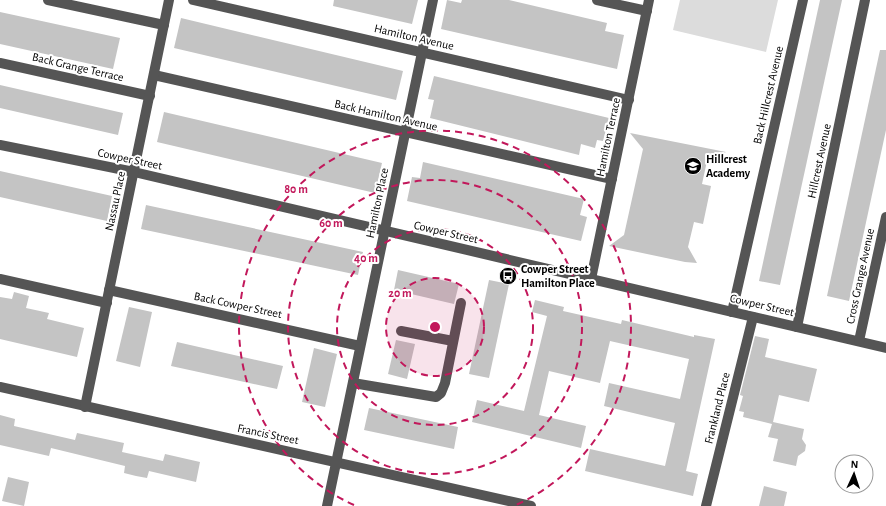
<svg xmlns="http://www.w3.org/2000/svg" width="886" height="506" font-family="'Alegreya Sans',sans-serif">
<rect width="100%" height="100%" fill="#fff"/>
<path fill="#dcdcdc" d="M680,0H778L766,52L673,30Z"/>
<g fill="#c4c4c4">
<path d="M334,0H418L412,24L333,6Z"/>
<path d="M447,0L461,3L462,0H509L607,23L605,31L624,35L617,69L441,29Z"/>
<path d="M820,0H842L780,285L759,281Z"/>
<path d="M0,12L120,38L113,69L0,44Z"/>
<path d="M181,18L403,71L396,100L174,48Z"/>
<path d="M880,50H886V130L849,301L827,296Z"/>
<path d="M434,76L609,118L603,141L597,140L595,148L581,144L579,155L430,118L434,100L428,99Z"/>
<path d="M0,85L123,113L118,135L0,108Z"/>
<path d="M164,112L382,163L375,193L157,142Z"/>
<path d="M630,133L726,152L707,161L702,184L711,186L703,224L694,222L688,247L697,263L685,262L609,246L624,235L643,149Z"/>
<path d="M423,162L584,199L580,215L587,217L581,241L407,201L412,177L420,178Z"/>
<path d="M0,171L112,196L107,221L0,197Z"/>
<path d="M146,205L363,252L358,275L141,229Z"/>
<path d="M398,270L459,284L454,304L394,290Z"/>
<path d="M489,280L509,284L489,378L469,374Z"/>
<path d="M14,292L29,296L26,308L49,313L47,319L84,328L77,357L0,339V297L12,299Z"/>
<path d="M535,300L564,307L563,311L621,324L622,320L694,337V335L715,339L686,471L698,474L693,496L585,471L590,449L665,466L675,423L604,406L609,383L680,399L689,359L610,341L600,383L549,371L539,415L586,426L581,448L472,422L477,400L524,411L547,316L532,312Z"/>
<path d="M129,307L152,312L140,367L116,361Z"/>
<path d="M755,336L769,339L765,357L817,369L809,402L779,395L773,422L804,429L802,439L806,445L805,451L798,456L796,466L773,461L778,439L768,437L772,424L743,417L744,412L739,411L743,396L740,395Z"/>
<path d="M396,340L415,344L407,379L388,374Z"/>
<path d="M177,342L283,366L277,389L171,366Z"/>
<path d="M314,348L337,354L325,407L302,402Z"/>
<path d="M369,408L458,427L454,449L364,430Z"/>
<path d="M0,415L15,419L14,426L75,440L77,433L124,443L122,452L163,461L165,454L200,462L196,482L149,471L147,478L136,476L124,473L125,466L51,448L49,456L0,445Z"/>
<path d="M8,477L29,482L24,506L2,501Z"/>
<path d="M764,486L787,492L784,506H759Z"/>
</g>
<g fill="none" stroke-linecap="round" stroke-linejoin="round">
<g stroke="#555" stroke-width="10">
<path d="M48,0L164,25"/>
<path d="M193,0L629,100"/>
<path d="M597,0L647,11"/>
<path d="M0,63L150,96"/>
<path d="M154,75L612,179"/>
<path d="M0,145L134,172L886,348"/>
<path d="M0,279L107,303"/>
<path d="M591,279L649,0"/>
<path d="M109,290L360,346"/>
<path d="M732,312L803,0"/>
<path d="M797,327L865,0"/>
<path d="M401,331L453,341"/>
<path d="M859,341L886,217"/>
<path d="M353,383L436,397L441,393L445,383L461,303"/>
<path d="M0,387L531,506"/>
<path d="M85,407L169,0"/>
<path d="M327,506L433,0"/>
<path d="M706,506L753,317"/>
</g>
</g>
<circle cx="435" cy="327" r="49" fill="#c2185b" fill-opacity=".12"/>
<g fill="none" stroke="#c2185b" stroke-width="2" stroke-dasharray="7 5">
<circle cx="435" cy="327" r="49"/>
<circle cx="435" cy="327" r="98"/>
<circle cx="435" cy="327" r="147"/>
<path d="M354 505A196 196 0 1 1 516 505"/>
</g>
<defs>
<symbol id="school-disc" viewBox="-11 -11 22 22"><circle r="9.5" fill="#000" stroke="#fff"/><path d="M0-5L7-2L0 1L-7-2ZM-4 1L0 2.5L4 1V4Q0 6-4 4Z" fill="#fff"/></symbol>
<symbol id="bus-disc" viewBox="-11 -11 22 22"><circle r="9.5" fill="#000" stroke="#fff"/><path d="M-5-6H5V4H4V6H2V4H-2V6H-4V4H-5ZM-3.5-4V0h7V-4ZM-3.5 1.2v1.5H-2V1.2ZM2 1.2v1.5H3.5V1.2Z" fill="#fff"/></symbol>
</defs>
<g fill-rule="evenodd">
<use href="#school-disc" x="683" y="156" width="20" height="20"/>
<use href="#bus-disc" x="498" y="266" width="20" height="20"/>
</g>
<g text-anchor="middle" stroke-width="4" stroke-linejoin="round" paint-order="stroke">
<g font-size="12" fill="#000" stroke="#fff">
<text transform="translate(414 37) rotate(13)" y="4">Hamilton Avenue</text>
<text transform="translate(78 67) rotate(13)" y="4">Back Grange Terrace</text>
<text transform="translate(768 95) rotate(-77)" y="4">Back Hillcrest Avenue</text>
<text transform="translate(386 115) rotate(13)" y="4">Back Hamilton Avenue</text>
<text transform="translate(608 137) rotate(-78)" y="4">Hamilton Terrace</text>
<text transform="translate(130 159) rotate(12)" y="4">Cowper Street</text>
<text transform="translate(819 161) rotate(-78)" y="4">Hillcrest Avenue</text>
<text transform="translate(115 201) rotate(-78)" y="4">Nassau Place</text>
<text transform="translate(377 203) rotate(-78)" y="4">Hamilton Place</text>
<text transform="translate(446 232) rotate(13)" y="4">Cowper Street</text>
<text transform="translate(860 276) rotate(-78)" y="4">Cross Grange Avenue</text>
<text transform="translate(238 305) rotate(12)" y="4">Back Cowper Street</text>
<text transform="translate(762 305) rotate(13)" y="4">Cowper Street</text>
<text transform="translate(717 408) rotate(-76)" y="4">Frankland Place</text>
<text transform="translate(268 434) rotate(12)" y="4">Francis Street</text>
</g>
<g font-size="12" font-weight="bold" fill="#000" stroke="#fff" text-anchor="start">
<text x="706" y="163">Hillcrest<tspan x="706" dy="14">Academy</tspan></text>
<text x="521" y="273">Cowper Street<tspan x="521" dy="14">Hamilton Place</tspan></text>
</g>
</g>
<circle cx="435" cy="327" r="6" fill="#c2185b" stroke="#fff" stroke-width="2"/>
<g font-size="12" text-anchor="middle" font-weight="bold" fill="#c2185b" stroke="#fff" stroke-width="4" stroke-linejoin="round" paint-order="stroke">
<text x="296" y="193">80 m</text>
<text x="331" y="227">60 m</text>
<text x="366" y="262">40 m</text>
<text x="400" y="297">20 m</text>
</g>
<g transform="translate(854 474) rotate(3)"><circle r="19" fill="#ffffff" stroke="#999999"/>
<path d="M0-3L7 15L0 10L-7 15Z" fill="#000000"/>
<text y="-6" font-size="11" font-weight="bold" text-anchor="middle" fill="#000000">N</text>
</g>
</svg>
